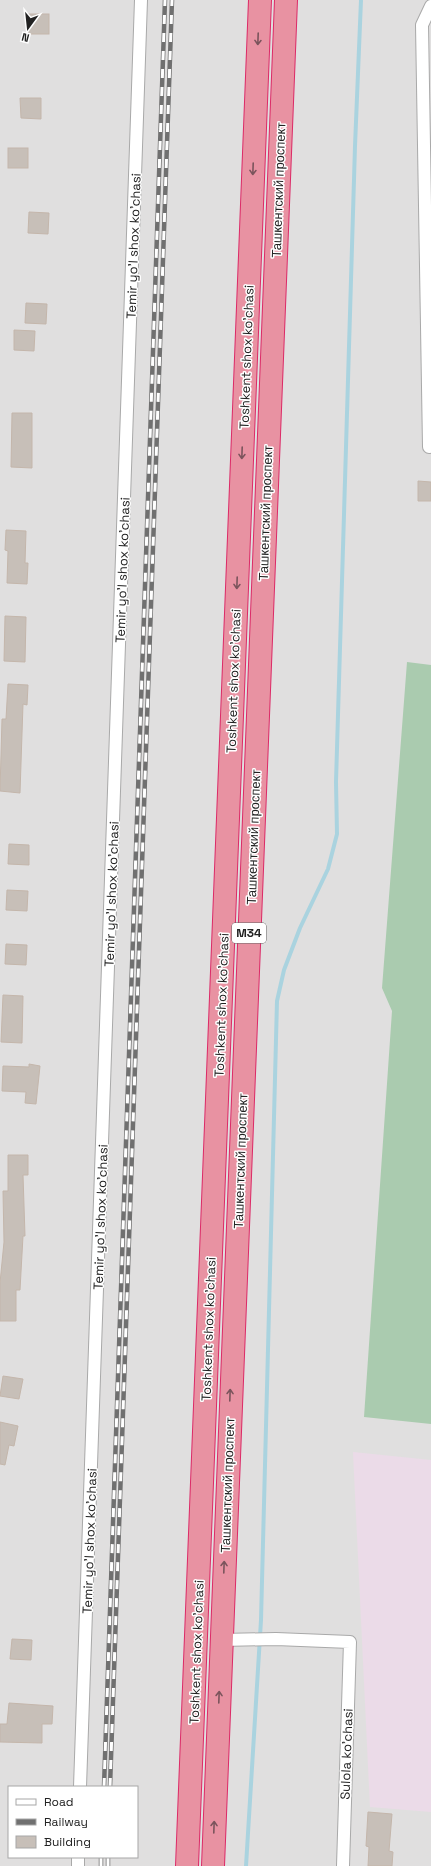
<svg xmlns="http://www.w3.org/2000/svg" width="431" height="1866" font-family="'Space Grotesk',sans-serif">
<rect width="100%" height="100%" fill="#f2efe9"/>
<path fill="#e0dfdf" fill-rule="evenodd" d="M0,0H431V1866H0ZM9,1787H137V1857H9Z"/>
<path fill="#ebdbe8" d="M353,1452L431,1460V1812L370,1807Z"/>
<path fill="#aacbaf" d="M407,662L431,665V1424L364,1417L392,1011L382,988Z"/>
<g fill="none" stroke-linecap="round" stroke-linejoin="round">
<path stroke="#aad3df" stroke-width="4" d="M246,1866L261,1620L277,1001L284,970L300,928L328,869L337,834L336,782L355,146L361,0"/>
</g>
<g fill="#c7bfb8" stroke="#c4b6ab">
<rect x="28" y="14" width="21" height="20"/>
<path d="M20,98H41V119L21,118Z"/>
<rect x="8" y="148" width="20" height="20"/>
<path d="M29,212L49,213L48,234L28,233Z"/>
<path d="M26,303L47,304L46,324L25,323Z"/>
<path d="M14,330L35,331L34,351L14,350Z"/>
<path d="M12,413H32V468L11,467Z"/>
<path d="M418,481L431,482V501H418Z"/>
<path d="M6,530L26,531L25,563H28L27,584L7,583L8,551L5,550Z"/>
<path d="M5,616L26,617L25,662L4,661Z"/>
<path d="M8,684L28,685L27,705L23,704L20,793L0,791L2,719H6Z"/>
<path d="M9,844L29,845V865L8,864Z"/>
<path d="M7,890L28,891L27,911L6,910Z"/>
<path d="M6,944L27,945L26,965L5,964Z"/>
<path d="M3,995L23,996L22,1043L1,1042Z"/>
<path d="M29,1064L40,1066L36,1104L25,1103L26,1092L2,1091L3,1066L29,1067Z"/>
<path d="M8,1155H28V1175H23L25,1236H23L20,1290H16V1321H0V1283L4,1242L3,1191H8Z"/>
<path d="M3,1376L23,1379L19,1399L0,1396Z"/>
<path d="M0,1422L18,1426L14,1446L9,1445L5,1465L0,1464Z"/>
<path d="M12,1639L32,1640L31,1660L10,1659Z"/>
<path d="M9,1703L53,1706L52,1724H42V1743L0,1742V1724H7Z"/>
<path d="M368,1812L392,1814L389,1851L393,1852L392,1866H368L369,1847L366,1846Z"/>
</g>
<g fill="none" stroke-linecap="round" stroke-linejoin="round">
<defs>
<g id="street">
<path d="M429,447L422,25L431,6"/>
<path d="M221,1640L276,1639L350,1642L343,1866"/>
<path d="M80,1787L141,0"/>
<path d="M78,1866V1857"/>
</g>
<g id="highway">
<path d="M187,1866L260,0"/>
<path d="M213,1866L286,0"/>
</g>
</defs>
<use href="#street" stroke="#a9a9a9" stroke-width="14"/>
<use href="#highway" stroke="#dc2a67" stroke-width="24"/>
<use href="#street" stroke="#fff" stroke-width="12"/>
<use href="#highway" stroke="#e892a2" stroke-width="22"/>
<defs>
<g id="rail">
<path d="M104,1787L165,0"/>
<path d="M110,1787L172,0"/>
<path d="M101,1866V1857"/>
<path d="M108,1866V1857"/>
</g>
</defs>
<use href="#rail" stroke="#707070" stroke-width="4.5"/>
<use href="#rail" stroke="#fff" stroke-width="3" stroke-dasharray="9" stroke-linecap="butt"/>
</g>
<defs><path id="oneway-shaft" d="M-6 0H5M1.5-3L5.5 0L1.5 3" fill="none" stroke-width="1.6" stroke-linecap="round" stroke-linejoin="round"/></defs>
<g stroke="#7b545c">
<use href="#oneway-shaft" transform="translate(258 39) rotate(92)"/>
<use href="#oneway-shaft" transform="translate(253 169) rotate(92)"/>
<use href="#oneway-shaft" transform="translate(242 453) rotate(92)"/>
<use href="#oneway-shaft" transform="translate(237 583) rotate(92)"/>
<use href="#oneway-shaft" transform="translate(230 1395) rotate(-88)"/>
<use href="#oneway-shaft" transform="translate(224 1567) rotate(-88)"/>
<use href="#oneway-shaft" transform="translate(219 1697) rotate(-88)"/>
<use href="#oneway-shaft" transform="translate(214 1827) rotate(-88)"/>
</g>
<g text-anchor="middle" stroke-width="3" stroke-linejoin="round" paint-order="stroke">
<rect fill="#fff" stroke="#646464" stroke-width="1" x="232" y="923" width="34" height="20" rx="3"/>
<g font-size="12" font-weight="bold" fill="#222">
<text x="249" y="937">M34</text>
</g>
<g font-size="13" fill="#222" stroke="#fff">
<text transform="translate(278 190) rotate(-88)" y="5">Ташкентский проспект</text>
<text transform="translate(133 246) rotate(-88)" y="5">Temir yo'l shox ko'chasi</text>
<text transform="translate(246 357) rotate(-88)" y="5">Toshkent shox ko'chasi</text>
<text transform="translate(265 513) rotate(-88)" y="5">Ташкентский проспект</text>
<text transform="translate(122 570) rotate(-88)" y="5">Temir yo'l shox ko'chasi</text>
<text transform="translate(233 681) rotate(-88)" y="5">Toshkent shox ko'chasi</text>
<text transform="translate(253 837) rotate(-88)" y="5">Ташкентский проспект</text>
<text transform="translate(111 894) rotate(-88)" y="5">Temir yo'l shox ko'chasi</text>
<text transform="translate(221 1005) rotate(-88)" y="5">Toshkent shox ko'chasi</text>
<text transform="translate(240 1161) rotate(-88)" y="5">Ташкентский проспект</text>
<text transform="translate(100 1217) rotate(-88)" y="5">Temir yo'l shox ko'chasi</text>
<text transform="translate(208 1329) rotate(-88)" y="5">Toshkent shox ko'chasi</text>
<text transform="translate(227 1485) rotate(-88)" y="5">Ташкентский проспект</text>
<text transform="translate(89 1541) rotate(-88)" y="5">Temir yo'l shox ko'chasi</text>
<text transform="translate(196 1652) rotate(-88)" y="5">Toshkent shox ko'chasi</text>
<text transform="translate(346 1754) rotate(-88)" y="5">Sulola ko'chasi</text>
</g>
</g>
<rect x="8" y="1786" width="130" height="72" fill="#ffffff" stroke="#a7a7a7"/>
<rect x="16" y="1799" width="20" height="6" fill="#ffffff" stroke="#a7a7a7"/>
<text x="44" y="1806" font-size="12" fill="#222222">Road</text>
<rect x="16" y="1819" width="20" height="6" fill="#707070" stroke="#a7a7a7"/>
<text x="44" y="1826" font-size="12" fill="#222222">Railway</text>
<rect x="16" y="1836" width="20" height="12" fill="#c7bfb8" stroke="#a7a7a7"/>
<text x="44" y="1846" font-size="12" fill="#222222">Building</text>
<g transform="translate(28 28) rotate(195)" stroke="#ffffff" stroke-width="3" paint-order="stroke">
<path d="M0-3L7 15L0 10L-7 15Z" fill="#222222"/>
<text y="-6" font-size="11" font-weight="bold" text-anchor="middle" fill="#222222">N</text>
</g>
</svg>
